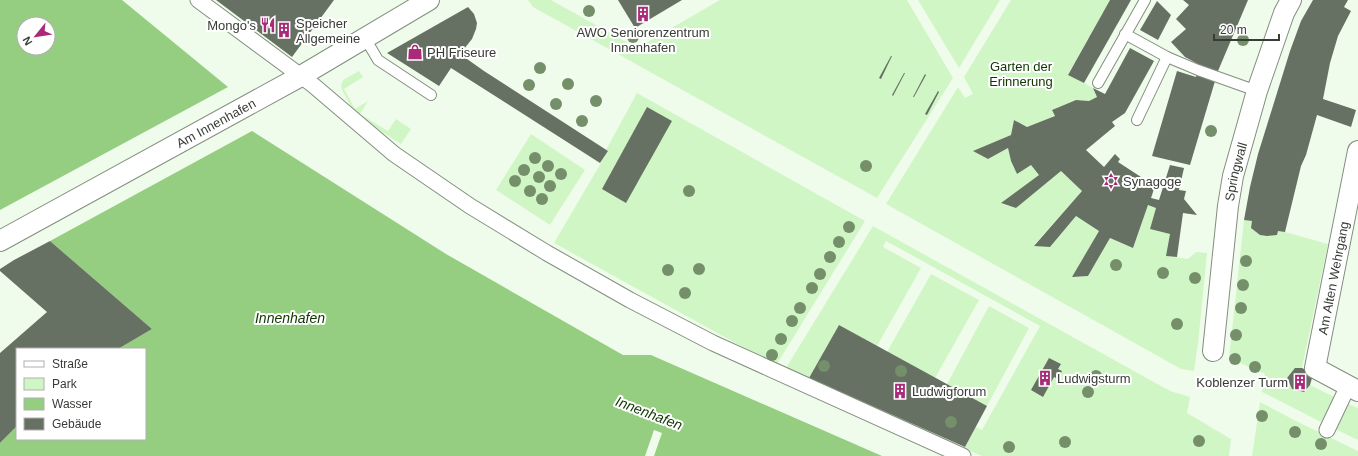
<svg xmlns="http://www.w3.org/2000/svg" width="1358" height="456" font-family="Arial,sans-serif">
<rect width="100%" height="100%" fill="#f0fceb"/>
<g fill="#d1f6c5">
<path d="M528,0H551L637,48L720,0H907L953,78L877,198L533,7Z"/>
<path d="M918,0H1000L959,68Z"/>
<path d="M1011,0H1110L1068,74L1093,88L1097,97L1089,101L1076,100L1052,110L1055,116L1027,127L1014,120L1011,135L974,151L988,159L1008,148L1011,161L1017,174L1031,165L1039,175L1001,204L1016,208L1061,171L1082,191L1034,245L1050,247L1076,216L1099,231L1073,277L1088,276L1110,238L1133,248L1148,205L1156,208L1150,229L1170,234L1166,256L1188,259L1196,252L1207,253L1198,344L1194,371L1181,369L886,204L958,87L965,98L973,94L964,77Z"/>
<path d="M359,71L363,77L344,89L355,109L368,101L360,114L388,131L396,119L411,129L401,144L360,118L353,110L343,92L341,86L343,80Z"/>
<path d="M637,93L865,221L777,364L748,350L554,243L608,151L606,150Z"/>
<path d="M531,134L585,170L550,225L496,190Z"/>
<path d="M1244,220L1252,221L1260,235L1267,236L1277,235L1278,231L1285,232L1328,244L1302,368L1287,378L1292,389L1304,392L1310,385L1334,397L1335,398L1324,422H1321L1262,392L1265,374L1229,358Z"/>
<path d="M873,226L1170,391L1190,397L1187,413L1231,439L1229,456H982L963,448L965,447L976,427L982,430L1040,326L886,241L883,247L921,268L877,346L839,325L809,378L810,379L786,368Z"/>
<path d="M931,274L979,300L935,378L887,352Z"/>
<path d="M989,306L1029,328L987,406L947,384Z"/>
<path d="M1260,402L1294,420L1358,451V456H1252Z"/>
<path d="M1348,404L1358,408V440L1337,430L1335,427Z"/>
</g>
<g fill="#95ce80" fill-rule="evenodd">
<path d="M0,0H122L228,87L0,210ZM24,24H48V48H24Z"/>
<path d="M252,131L446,254L623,355H651L882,456H0V443L17,426V439H145V349H118L152,329L50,241Z"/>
</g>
<path fill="#f0fceb" d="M654,430L662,433L654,456H645Z"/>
<g fill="#667163">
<path d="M216,0H334L292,57Z"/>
<path d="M618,0H682L635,28Z"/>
<path d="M1110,0H1131L1084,83L1068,75Z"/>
<path d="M1183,0H1248L1218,71L1190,165L1152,156L1177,71L1196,77L1200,65L1185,57L1171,42L1186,29L1176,19L1189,5Z"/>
<path d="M1313,0H1348L1344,7L1351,11L1338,36L1330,63L1323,99L1356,110L1351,127L1317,115L1306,155L1301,166L1285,232L1278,231L1277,235L1267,236L1260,235L1251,228L1252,221L1244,220L1250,187L1258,154L1290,51L1301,21Z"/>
<path d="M1157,1L1171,15L1158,40L1140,30Z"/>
<path d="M468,7L474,14L477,23L476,29L472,39L460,54L484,71L608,151L600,163L451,68L439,86L387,53Z"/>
<path d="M1130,48L1154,61L1125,113L1112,122L1115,126L1086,150L1104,167L1115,154L1120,159L1118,162L1141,177L1156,183L1151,198L1159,200L1170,165L1184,168L1179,190L1186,191L1184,199L1197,215L1183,213L1177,257L1166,256L1170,234L1150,229L1156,208L1148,205L1133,248L1110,238L1088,276L1072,277L1099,231L1076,216L1050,247L1034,246L1082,191L1061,171L1016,208L1001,203L1039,175L1031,165L1017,174L1011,161L1008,148L988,159L973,151L1011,135L1014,120L1027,127L1055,116L1052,110L1076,100L1089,101L1097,97L1093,88L1105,94Z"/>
<path d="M891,56H892L881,79L879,78Z"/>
<path d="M904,73H905L893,96L892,95Z"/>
<path d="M925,74L926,75L914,97H913Z"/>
<path d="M938,91L939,92L927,115L925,114Z"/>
<path d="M647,107L672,121L626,203L602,189Z"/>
<path d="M50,241L152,329L118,349H17V426L0,443V353L47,312L0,271V269L14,260Z"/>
<path d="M839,325L987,406L965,447L809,378Z"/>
<path d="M1049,358L1061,364L1058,369L1062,371L1058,379L1054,377L1043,397L1031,390Z"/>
<path d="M1295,368H1302L1308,371L1312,378L1310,385L1304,392L1292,389L1287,378Z"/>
</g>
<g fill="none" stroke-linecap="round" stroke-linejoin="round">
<defs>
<g id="service">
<path d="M1125,34L1167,57L1198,70L1257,91"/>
<path d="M365,38L378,60L431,95"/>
<path d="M1098,83L1145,0"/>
<path d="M1137,120L1167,57"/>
</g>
<g id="pedestrian">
<path d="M198,0L313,85L394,154L470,206L547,253L630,300L713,343L963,456"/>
<path d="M1327,430L1348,386"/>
</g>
<g id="minor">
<path d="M1358,151L1315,368L1358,391"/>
<path id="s1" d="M0,241L301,76L429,0"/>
<path id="s2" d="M1213,351L1228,206L1233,176L1257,91L1284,13L1291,0"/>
</g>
</defs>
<use href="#service" stroke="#838e7f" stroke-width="12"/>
<use href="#pedestrian" stroke="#838e7f" stroke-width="17"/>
<use href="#minor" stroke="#838e7f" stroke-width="22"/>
<use href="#service" stroke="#fff" stroke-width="10"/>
<use href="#pedestrian" stroke="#fff" stroke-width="15"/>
<use href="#minor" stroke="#fff" stroke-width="20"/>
</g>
<g fill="#748f6a">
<circle cx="589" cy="11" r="6"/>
<circle cx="633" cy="37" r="6"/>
<circle cx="1243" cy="40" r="6"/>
<circle cx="540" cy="68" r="6"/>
<circle cx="568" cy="84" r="6"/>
<circle cx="529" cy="85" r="6"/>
<circle cx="596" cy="101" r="6"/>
<circle cx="556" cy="104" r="6"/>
<circle cx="582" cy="121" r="6"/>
<circle cx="1211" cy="131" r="6"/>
<circle cx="535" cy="158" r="6"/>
<circle cx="548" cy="166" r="6"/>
<circle cx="866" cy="166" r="6"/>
<circle cx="524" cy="170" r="6"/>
<circle cx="561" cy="174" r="6"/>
<circle cx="539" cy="177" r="6"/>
<circle cx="515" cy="181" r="6"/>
<circle cx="550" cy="186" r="6"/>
<circle cx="530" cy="191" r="6"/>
<circle cx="689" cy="191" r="6"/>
<circle cx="542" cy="199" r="6"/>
<circle cx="849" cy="227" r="6"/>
<circle cx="839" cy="242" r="6"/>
<circle cx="830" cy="257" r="6"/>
<circle cx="1246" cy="261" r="6"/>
<circle cx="1116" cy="265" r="6"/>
<circle cx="699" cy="269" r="6"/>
<circle cx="668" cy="270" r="6"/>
<circle cx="1163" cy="273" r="6"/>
<circle cx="820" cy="274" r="6"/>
<circle cx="1195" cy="278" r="6"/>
<circle cx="1243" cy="285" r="6"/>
<circle cx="812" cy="288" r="6"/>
<circle cx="685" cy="293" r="6"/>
<circle cx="800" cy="308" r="6"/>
<circle cx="1241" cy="308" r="6"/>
<circle cx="792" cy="321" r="6"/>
<circle cx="1177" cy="324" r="6"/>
<circle cx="1236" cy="335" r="6"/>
<circle cx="781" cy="339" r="6"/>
<circle cx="772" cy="355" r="6"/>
<circle cx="1235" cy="359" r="6"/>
<circle cx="824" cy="366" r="6"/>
<circle cx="1255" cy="367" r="6"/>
<circle cx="901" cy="371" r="6"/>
<circle cx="1096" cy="376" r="6"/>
<circle cx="1088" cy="392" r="6"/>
<circle cx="1262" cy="416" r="6"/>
<circle cx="951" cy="422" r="6"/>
<circle cx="1295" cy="432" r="6"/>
<circle cx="1199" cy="441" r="6"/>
<circle cx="1065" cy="442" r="6"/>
<circle cx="1321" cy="444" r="6"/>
<circle cx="1009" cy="447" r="6"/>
</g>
<defs>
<symbol id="building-bare" viewBox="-9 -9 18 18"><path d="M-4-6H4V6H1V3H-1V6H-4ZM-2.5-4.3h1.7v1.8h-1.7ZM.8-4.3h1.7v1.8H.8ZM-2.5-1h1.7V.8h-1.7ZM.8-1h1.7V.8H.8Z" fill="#aa2a79" stroke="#fff" stroke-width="2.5" paint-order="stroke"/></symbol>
<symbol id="restaurant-bare" viewBox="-9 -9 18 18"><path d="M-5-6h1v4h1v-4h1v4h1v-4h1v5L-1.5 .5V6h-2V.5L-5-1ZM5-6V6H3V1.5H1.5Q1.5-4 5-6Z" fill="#aa2a79" stroke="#fff" stroke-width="2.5" paint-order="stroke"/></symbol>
<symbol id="shop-bare" viewBox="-9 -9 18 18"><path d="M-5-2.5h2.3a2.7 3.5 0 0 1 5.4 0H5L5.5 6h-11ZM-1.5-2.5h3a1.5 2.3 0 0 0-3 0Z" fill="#aa2a79" stroke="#fff" stroke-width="2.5" paint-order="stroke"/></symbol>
<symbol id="synagogue-bare" viewBox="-9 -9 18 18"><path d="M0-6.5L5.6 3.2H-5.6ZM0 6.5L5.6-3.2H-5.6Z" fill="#aa2a79" stroke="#fff" stroke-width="2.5" paint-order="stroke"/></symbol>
</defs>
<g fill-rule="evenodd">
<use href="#building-bare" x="632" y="3" width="22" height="22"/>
<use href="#restaurant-bare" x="257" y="14" width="22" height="22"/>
<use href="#building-bare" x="273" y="19" width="22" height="22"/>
<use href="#shop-bare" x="404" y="41" width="22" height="22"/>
<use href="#synagogue-bare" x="1100" y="170" width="22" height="22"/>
<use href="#building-bare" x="1034" y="367" width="22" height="22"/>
<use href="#building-bare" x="1289" y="371" width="22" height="22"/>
<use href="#building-bare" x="889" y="380" width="22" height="22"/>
</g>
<g text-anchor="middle" stroke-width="4" stroke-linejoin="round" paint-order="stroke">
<g font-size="13" fill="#373c35" stroke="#fff" text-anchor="start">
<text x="296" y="28">Speicher<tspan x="296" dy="15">Allgemeine</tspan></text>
<text x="256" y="30" text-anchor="end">Mongo's</text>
<text x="643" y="37" text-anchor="middle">AWO Seniorenzentrum<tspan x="643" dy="15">Innenhafen</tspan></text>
<text x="427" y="57">PH Friseure</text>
<text x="1123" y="186">Synagoge</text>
<text x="1057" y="383">Ludwigsturm</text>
<text x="1288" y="387" text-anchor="end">Koblenzer Turm</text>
<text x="912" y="396">Ludwigforum</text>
</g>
<g font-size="13" fill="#0f3500" stroke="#fff">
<text x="1021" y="71">Garten der<tspan x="1021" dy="15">Erinnerung</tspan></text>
</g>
<g font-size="13" fill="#373c35" stroke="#fff">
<text dy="5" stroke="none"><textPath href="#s1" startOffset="246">Am Innenhafen</textPath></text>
<text dy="5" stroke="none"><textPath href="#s2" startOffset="181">Springwall</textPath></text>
<text transform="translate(1333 278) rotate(-79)" y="5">Am Alten Wehrgang</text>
</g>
<g font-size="14" font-style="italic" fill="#113600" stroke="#fff">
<text x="290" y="323">Innenhafen</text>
<text transform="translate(649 413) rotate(21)" y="5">Innenhafen</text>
</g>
</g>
<rect x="16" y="348" width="130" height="92" fill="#ffffff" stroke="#afb1ae"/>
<rect x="24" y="361" width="20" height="6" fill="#ffffff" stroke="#afb1ae"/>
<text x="52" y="368" font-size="12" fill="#373c35">Straße</text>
<rect x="24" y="378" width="20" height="12" fill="#d1f6c5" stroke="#afb1ae"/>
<text x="52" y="388" font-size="12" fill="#373c35">Park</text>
<rect x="24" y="398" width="20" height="12" fill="#95ce80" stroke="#afb1ae"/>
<text x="52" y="408" font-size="12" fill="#373c35">Wasser</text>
<rect x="24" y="418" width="20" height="12" fill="#667163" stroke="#afb1ae"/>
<text x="52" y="428" font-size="12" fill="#373c35">Gebäude</text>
<g transform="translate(36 36) rotate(240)"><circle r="19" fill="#ffffff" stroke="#afb1ae"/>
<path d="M0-3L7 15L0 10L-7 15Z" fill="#aa2a79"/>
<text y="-6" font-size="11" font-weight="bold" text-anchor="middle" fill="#373c35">N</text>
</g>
<path d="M1214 34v6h65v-6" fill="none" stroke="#373c35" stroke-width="2"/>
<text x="1220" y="34" font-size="12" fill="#373c35" stroke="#ffffff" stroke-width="3" paint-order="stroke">20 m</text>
</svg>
